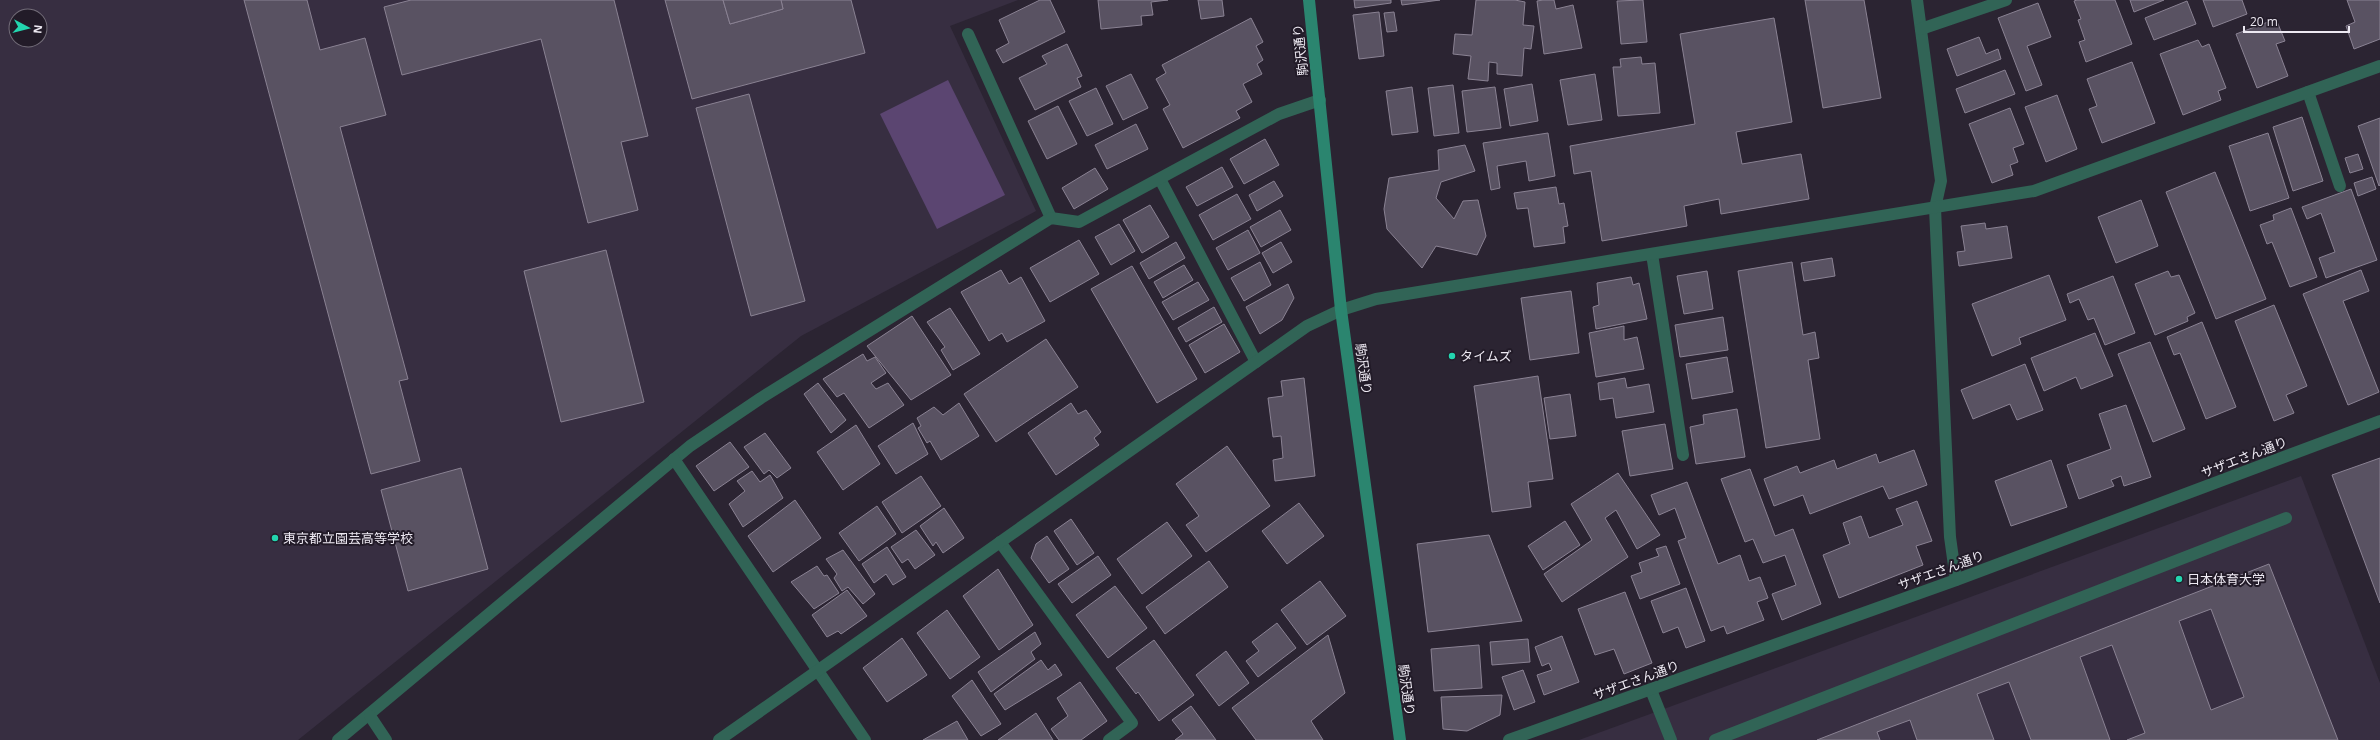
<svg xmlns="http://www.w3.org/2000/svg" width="2380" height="740" font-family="'Open Sans','Noto Sans JP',sans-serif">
<rect width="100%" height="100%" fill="#2b2432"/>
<g fill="#372e41" fill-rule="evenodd">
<path d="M0,0H1018L950,26L1036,211L801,336L298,740H0ZM16,16H40V40H16Z"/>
<path d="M2301,476L2380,683V740H1579Z"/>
</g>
<path fill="#5b4571" d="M948,80L1005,195L937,229L880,114Z"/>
<g fill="#595262" stroke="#8a8293" fill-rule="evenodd">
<path d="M244,0H307L320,50L365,38L386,115L340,127L408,379L399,381L420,461L371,474Z"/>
<path d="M411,0H614L648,136L621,142L638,210L588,223L541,39L402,75L384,7Z"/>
<path d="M665,0H723L730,24L783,9L781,0H851L865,53L692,99Z"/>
<path d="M723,0H781L783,9L730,24Z"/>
<path d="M1040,0H1050L1065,32L1003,63L996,50L1009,43L999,20Z"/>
<path d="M1098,0H1168L1151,2L1153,15L1141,16L1142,25L1101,29Z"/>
<path d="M1198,0H1222L1224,16L1201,19Z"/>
<path d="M1354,0H1391V3L1355,8Z"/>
<path d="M1401,0H1440L1402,5Z"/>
<path d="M1476,0H1515L1525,2L1523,25L1534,26L1531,49L1524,48L1522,76L1497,74V63L1489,62L1488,81L1468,79L1471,56L1453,54L1455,34L1472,35Z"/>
<path d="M1543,0H1554L1556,9L1573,5L1582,48L1544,54L1537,1Z"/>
<path d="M1643,0L1647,42L1621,44L1617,1Z"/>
<path d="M1805,0H1864L1881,98L1823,108Z"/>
<path d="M2077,0H2115L2132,44L2086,62L2079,42L2085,40L2078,20L2081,19L2074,1Z"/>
<path d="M2130,0H2164L2134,12Z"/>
<path d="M2203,0H2242L2247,14L2213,27Z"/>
<path d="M2347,0H2380V39L2354,49L2346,26L2355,22Z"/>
<path d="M2187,1L2196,24L2154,40L2145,18Z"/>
<path d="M2038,3L2051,37L2027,46L2042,85L2026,91L1998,18Z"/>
<path d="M1379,12L1384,56L1359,59L1353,15Z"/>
<path d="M1394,12L1397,31L1387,32L1384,13Z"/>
<path d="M1251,18L1263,42L1256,46L1263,60L1257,64L1262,74L1243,84L1252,102L1236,111L1240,118L1183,148L1163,109L1170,105L1156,79L1166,73L1162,65Z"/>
<path d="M1774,18L1792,122L1736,132L1742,164L1801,154L1809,199L1721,214L1719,199L1684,206L1687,226L1602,241L1591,171L1574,174L1570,146L1695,124L1680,34Z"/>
<path d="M2276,19L2285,41L2276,44L2288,76L2257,88L2236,34Z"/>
<path d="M1979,37L1986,54L1998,49L2001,59L1957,76L1947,49Z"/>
<path d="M2198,40L2202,47L2209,44L2226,88L2218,91L2221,100L2183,115L2160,54Z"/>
<path d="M1067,44L1082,76L1077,78L1081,87L1035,110L1019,78L1047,64L1042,56Z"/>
<path d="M1641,57L1642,64L1655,63L1660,113L1618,116L1613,67H1621L1620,59Z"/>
<path d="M2132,62L2155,123L2102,143L2089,109L2097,106L2087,79Z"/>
<path d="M2005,70L2015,94L1965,113L1956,89Z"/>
<path d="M1131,74L1148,108L1123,120L1106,86Z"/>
<path d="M1595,74L1602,120L1568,125L1560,80Z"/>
<path d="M1532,84L1538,121L1510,126L1504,89Z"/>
<path d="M1453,85L1459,133L1434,136L1428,88Z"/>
<path d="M1412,87L1418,132L1392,135L1386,91Z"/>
<path d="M1495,87L1501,128L1467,132L1462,91Z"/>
<path d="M1096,88L1113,124L1087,136L1069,101Z"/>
<path d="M749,94L805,301L751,316L696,108Z"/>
<path d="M2057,95L2077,149L2046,162L2025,107Z"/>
<path d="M1058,106L1077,144L1047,159L1028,121Z"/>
<path d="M2010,108L2024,144L2013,148L2018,162L2010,165L2013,175L1992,183L1969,124Z"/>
<path d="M2302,117L2323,181L2293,191L2273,127Z"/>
<path d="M2380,118V185L2379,186L2358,126Z"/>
<path d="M1136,124L1148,149L1107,169L1095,145Z"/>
<path d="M1548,133L1555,176L1529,181L1526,161L1497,166L1500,188L1491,190L1483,143Z"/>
<path d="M2268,133L2289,198L2250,211L2229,146Z"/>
<path d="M1265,139L1279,165L1244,184L1230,159Z"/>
<path d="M1465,145L1475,171L1441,182L1436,198L1454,219L1463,201L1478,200L1486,236L1477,255L1436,246L1422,268L1387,229L1384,209L1389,178L1439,170L1438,150Z"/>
<path d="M2358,154L2363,169L2350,173L2345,158Z"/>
<path d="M1222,167L1233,187L1197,206L1186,187Z"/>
<path d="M1095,168L1108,189L1074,209L1062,188Z"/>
<path d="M2215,172L2266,299L2216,319L2166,192Z"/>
<path d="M2372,177L2376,189L2358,196L2354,183Z"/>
<path d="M1274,181L1283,196L1257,211L1249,195Z"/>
<path d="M1556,187L1559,204L1564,203L1568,226L1563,227L1565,243L1534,247L1528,208L1517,209L1514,193Z"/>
<path d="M2351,189L2377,260L2326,278L2319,258L2335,252L2321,213L2307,219L2302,207Z"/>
<path d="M1237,194L1251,219L1213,240L1199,215Z"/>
<path d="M2141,200L2158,246L2116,263L2098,217Z"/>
<path d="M1150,205L1169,237L1142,253L1123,220Z"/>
<path d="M2291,208L2317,277L2290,287L2272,242L2267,244L2260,225L2274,220L2273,215Z"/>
<path d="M1280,210L1291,230L1261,247L1250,227Z"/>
<path d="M1985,223L1986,229L2007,226L2012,258L1959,266L1957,252L1965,251L1961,226Z"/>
<path d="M1119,224L1135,251L1111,265L1095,237Z"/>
<path d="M1248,230L1260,253L1228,270L1216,248Z"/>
<path d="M1079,240L1099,274L1050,302L1030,268Z"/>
<path d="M1176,242L1185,258L1149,279L1140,263Z"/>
<path d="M1281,242L1292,262L1273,273L1262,253Z"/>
<path d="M606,250L644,402L561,422L524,271Z"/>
<path d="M1832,258L1835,276L1804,281L1801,263Z"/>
<path d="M1260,262L1271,285L1244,301L1231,278Z"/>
<path d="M1792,262L1803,335L1815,332L1819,358L1808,360L1820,439L1766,448L1738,271Z"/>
<path d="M1184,265L1193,280L1163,298L1154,282Z"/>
<path d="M1132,266L1197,379L1157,403L1091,289Z"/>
<path d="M1001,270L1009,284L1021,277L1045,321L1007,342L1002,333L989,341L961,292Z"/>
<path d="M2361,270L2369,291L2343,301L2379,392L2348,405L2303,294Z"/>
<path d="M1707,271L1713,309L1684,314L1677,276Z"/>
<path d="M2168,271L2171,277L2179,275L2195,313L2187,317L2188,321L2155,335L2135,284Z"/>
<path d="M2049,275L2066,320L2019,338L2021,344L1992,356L1972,304Z"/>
<path d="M2113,276L2135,333L2105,345L2094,318L2088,320L2079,299L2070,303L2067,294Z"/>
<path d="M1631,277L1633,285L1639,283L1647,319L1596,329L1593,307L1599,305L1597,283Z"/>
<path d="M1198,282L1209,300L1173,320L1162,302Z"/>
<path d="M1288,284L1294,298L1282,320L1260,334L1246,307Z"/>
<path d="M1571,291L1579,353L1530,360L1521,298Z"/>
<path d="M2274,305L2307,386L2286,395L2294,413L2274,421L2235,321Z"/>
<path d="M1214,307L1222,322L1186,342L1178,328Z"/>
<path d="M950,308L980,354L953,370L941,350L945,347L927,322Z"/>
<path d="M912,316L951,375L911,400L867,346Z"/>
<path d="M1723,317L1728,350L1680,357L1675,325Z"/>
<path d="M2202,322L2236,407L2206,419L2180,353L2174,355L2167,337Z"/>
<path d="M1224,324L1240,352L1205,373L1189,345Z"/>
<path d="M1624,326V340L1637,337L1644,369L1596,377L1589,333Z"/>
<path d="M2095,333L2113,376L2081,389L2076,377L2044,391L2031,358Z"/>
<path d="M1046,339L1078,387L996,442L964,394Z"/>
<path d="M2150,342L2185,429L2153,442L2118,354Z"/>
<path d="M863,354L867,361L875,357L886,373L871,383L876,389L888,383L904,405L869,428L844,393L837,397L823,379Z"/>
<path d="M1727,357L1733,392L1692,399L1686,364Z"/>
<path d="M2025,364L2043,410L2017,420L2010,404L1973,419L1961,390Z"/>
<path d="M1538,376L1553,479L1528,482L1531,507L1492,512L1474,386Z"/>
<path d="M1304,378L1315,476L1275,481L1273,460L1283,458L1281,436L1273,437L1268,398L1283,396L1281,381Z"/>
<path d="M1625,378L1627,388L1649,384L1654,412L1616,418L1613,398L1600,400L1598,383Z"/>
<path d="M818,383L846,420L831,433L804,394Z"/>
<path d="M1570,394L1576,436L1550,439L1544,398Z"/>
<path d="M959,403L979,436L941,460L930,441L927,443L918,428L921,426L917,418L934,407L943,415Z"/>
<path d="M1071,403L1078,414L1086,410L1101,432L1094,438L1099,445L1056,475L1028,433Z"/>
<path d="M2126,405L2151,477L2124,486L2121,476L2111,480L2114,486L2079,499L2067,465L2111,449L2099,414Z"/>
<path d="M1737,409L1745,457L1696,464L1690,427L1704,424L1703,415Z"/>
<path d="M913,423L928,454L896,474L878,446Z"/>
<path d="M1665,424L1673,469L1630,476L1622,431Z"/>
<path d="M856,425L880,464L843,490L817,452Z"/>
<path d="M765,433L791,468L777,478L769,470L764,474L744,447Z"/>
<path d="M730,442L749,467L714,491L696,466Z"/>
<path d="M1227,446L1270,506L1206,552L1186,525L1199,516L1176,484Z"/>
<path d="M1914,450L1927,485L1889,499L1883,486L1810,514L1803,495L1774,506L1764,479L1797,466L1800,473L1834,460L1837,469L1876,454L1879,463Z"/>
<path d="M2380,458V603L2332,475Z"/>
<path d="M2051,460L2067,507L2011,526L1995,481Z"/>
<path d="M461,468L488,569L408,591L381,490Z"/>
<path d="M1750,469L1775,536L1793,529L1821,604L1782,620L1772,594L1796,585L1785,555L1763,563L1753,539L1745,542L1721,479Z"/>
<path d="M752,471L760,482L770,475L783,498L743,527L729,504L745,491L737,481Z"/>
<path d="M1618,473L1660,535L1637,549L1616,510L1605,518L1628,557L1562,602L1544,574L1592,540L1571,504Z"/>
<path d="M921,476L941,506L902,533L882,502Z"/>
<path d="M1687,482L1718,564L1740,555L1749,581L1760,577L1768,598L1757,602L1764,620L1727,634L1724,626L1711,631L1678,541L1686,538L1675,508L1659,515L1651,495Z"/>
<path d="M795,500L821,538L773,572L748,536Z"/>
<path d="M1917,501L1932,541L1916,546L1923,565L1839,598L1823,555L1850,544L1843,523L1861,516L1869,538L1903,525L1896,509Z"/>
<path d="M1299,503L1324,536L1287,564L1262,531Z"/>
<path d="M877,506L896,534L859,561L839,533Z"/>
<path d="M944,508L964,538L943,553L936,542L933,546L920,526Z"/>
<path d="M1071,519L1094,553L1077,565L1054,531Z"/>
<path d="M1565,521L1580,545L1543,570L1528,546Z"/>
<path d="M1167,522L1192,556L1142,594L1117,559Z"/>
<path d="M916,530L935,555L915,569L908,559L902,563L891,547Z"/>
<path d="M1489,535L1522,621L1428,632L1417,544Z"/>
<path d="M1047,536L1069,569L1049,583L1031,558L1036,544Z"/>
<path d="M1666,546L1680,584L1640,599L1631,576L1642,572L1639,563L1659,556L1656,549Z"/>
<path d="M887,547L906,577L893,585L886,574L874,583L862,564Z"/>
<path d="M843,550L875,594L863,604L848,587L842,591L834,578L837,574L826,559Z"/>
<path d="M1098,556L1111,575L1072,603L1058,584Z"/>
<path d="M1209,561L1228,587L1165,634L1146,607Z"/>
<path d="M2269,564L2338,740H2127L2145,733L2112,645L2080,657L2110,740H2031L2009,682L1977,694L1994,740H1917L1910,720L1877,732L1880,740H1817ZM2211,609L2244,697L2211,710L2179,621Z"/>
<path d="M817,566L824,576L827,575L839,593L814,609L791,582Z"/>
<path d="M998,569L1033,625L999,650L963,596Z"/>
<path d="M1320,581L1346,616L1307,645L1281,610Z"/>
<path d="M1115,586L1147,628L1108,658L1076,615Z"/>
<path d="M1686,588L1705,641L1686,648L1678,627L1663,633L1651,601Z"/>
<path d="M847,590L867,616L841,634L838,631L827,637L812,615Z"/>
<path d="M1625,592L1652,663L1624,674L1614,649L1595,655L1578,609Z"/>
<path d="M947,610L980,657L950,679L917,633Z"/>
<path d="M1277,623L1296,648L1258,677L1246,661L1259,651L1252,642Z"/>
<path d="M1035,632L1041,644L1031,652L1035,659L991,692L978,672Z"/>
<path d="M1328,635L1345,693L1311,721L1323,740H1256L1232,708Z"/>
<path d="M1562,636L1579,682L1544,695L1537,675L1552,670L1549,663L1542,666L1535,647Z"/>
<path d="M902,638L927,675L887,702L863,668Z"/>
<path d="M1528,639L1530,662L1492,665L1490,642Z"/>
<path d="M1154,640L1194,695L1159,721L1138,692L1136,694L1116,668Z"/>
<path d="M1479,645L1482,688L1434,691L1431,649Z"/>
<path d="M1226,651L1249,683L1219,706L1196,675Z"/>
<path d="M1041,660L1048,670L1055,664L1062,675L1005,710L994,694Z"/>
<path d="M1523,670L1535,702L1514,710L1502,677Z"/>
<path d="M972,680L1001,724L981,736L952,696Z"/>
<path d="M1080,682L1107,721L1081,740H1059L1051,729L1068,716L1057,698Z"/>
<path d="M1502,695L1500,715L1467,731L1443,729L1441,697Z"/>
<path d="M1191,706L1216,740H1175L1183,734L1172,720Z"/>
<path d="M1036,713L1053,740H998Z"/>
<path d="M957,721L968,740H923Z"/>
</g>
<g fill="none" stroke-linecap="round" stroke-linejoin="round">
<g stroke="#316456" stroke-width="12">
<path d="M968,34L1051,218"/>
<path d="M2308,92L2340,186"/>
<path d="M1160,179L1256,362"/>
<path d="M1652,254L1683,455"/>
<path d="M1000,542L1132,723L1109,740"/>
<path d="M1651,690L1671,740"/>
<path d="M338,740L690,446L761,398L1051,218L1079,222L1279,114L1320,100"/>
<path d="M1715,740L2286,518"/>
</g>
<g stroke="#316456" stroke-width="12">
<path d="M1917,0L1941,181L1935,208L1950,537L1956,580"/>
<path d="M1921,29L2006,0"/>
<path d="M674,459L865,740"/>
<path d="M370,716L386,740"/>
<path d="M719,740L1307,326L1341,310L1376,299L2034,191L2380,66"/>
<path d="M1509,740L1956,580L2380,421"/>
</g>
<path stroke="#2b856f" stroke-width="12" d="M1309,0L1341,310L1400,740"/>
</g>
<g fill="#23d5af" stroke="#221b28" stroke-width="1.5">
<circle cx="1452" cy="356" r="4"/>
<circle cx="275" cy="538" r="4"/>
<circle cx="2179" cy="579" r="4"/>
</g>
<g text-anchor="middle" stroke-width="4" stroke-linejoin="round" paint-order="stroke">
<g font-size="13" fill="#ede9f2" stroke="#221b28">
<text transform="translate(1300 50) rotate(-96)" y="5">駒沢通り</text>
<text transform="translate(1364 369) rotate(82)" y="5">駒沢通り</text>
<text transform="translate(2244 457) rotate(-21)" y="5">サザエさん通り</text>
<text transform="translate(1941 570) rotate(-20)" y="5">サザエさん通り</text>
<text transform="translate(1636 680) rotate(-20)" y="5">サザエさん通り</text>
<text transform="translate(1407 690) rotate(82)" y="5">駒沢通り</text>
</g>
<g font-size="13" fill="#ede9f2" stroke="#221b28" text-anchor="start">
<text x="1460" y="361">タイムズ</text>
<text x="283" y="543">東京都立園芸高等学校</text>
<text x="2187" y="584">日本体育大学</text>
</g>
</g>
<g transform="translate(28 28) rotate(97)"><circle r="19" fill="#221b28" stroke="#736d79"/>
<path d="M0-3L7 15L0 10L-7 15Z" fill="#23d5af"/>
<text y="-6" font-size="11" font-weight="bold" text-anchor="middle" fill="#ede9f2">N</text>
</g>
<path d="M2244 26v6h105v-6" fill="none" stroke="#ede9f2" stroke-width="2"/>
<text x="2250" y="26" font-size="12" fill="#ede9f2" stroke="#221b28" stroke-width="3" paint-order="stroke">20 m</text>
</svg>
